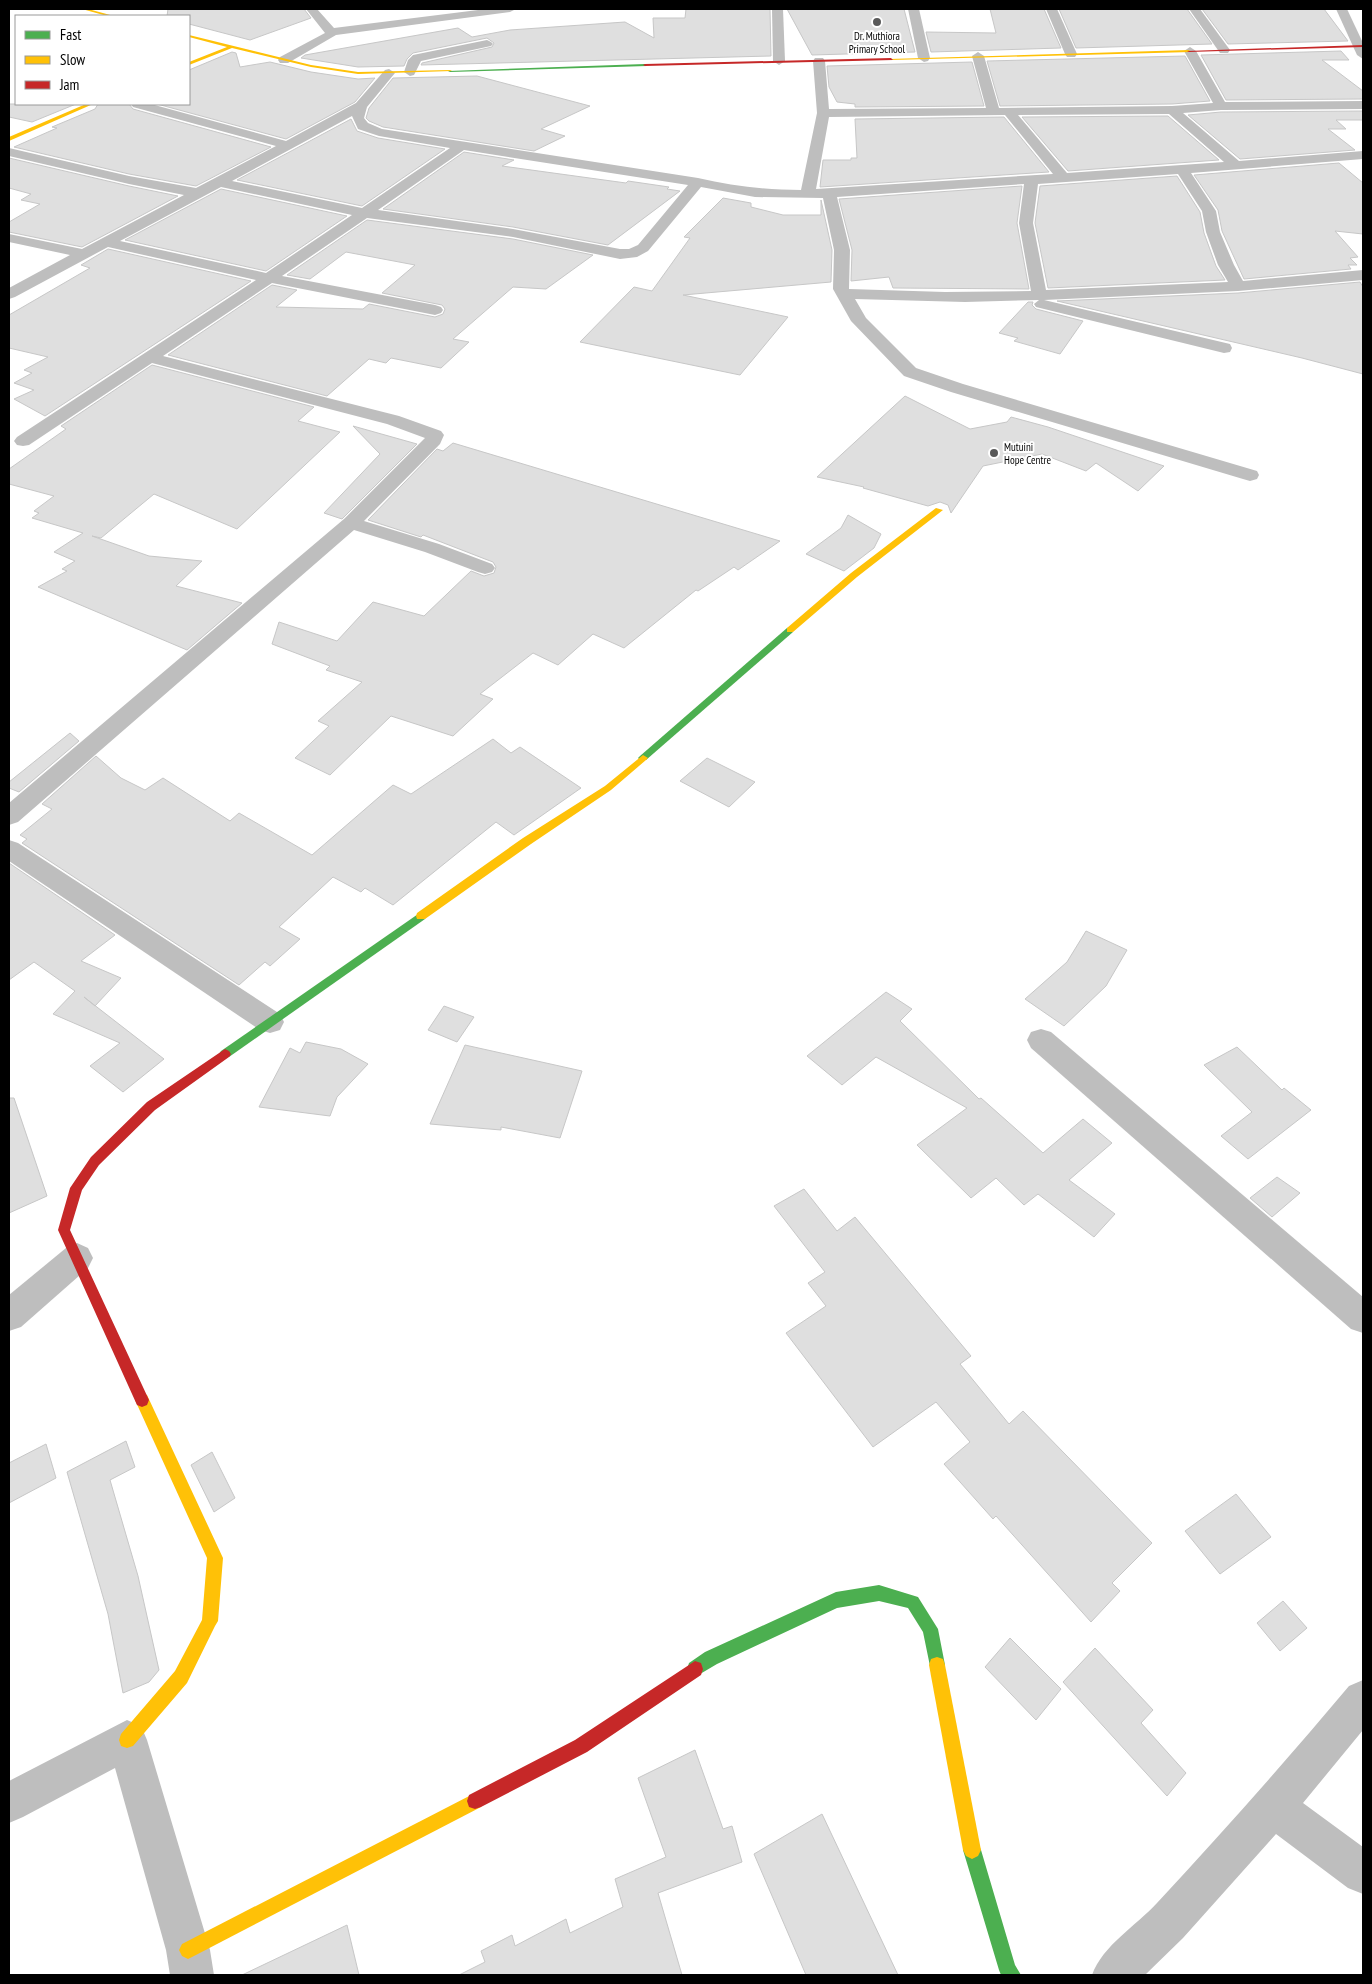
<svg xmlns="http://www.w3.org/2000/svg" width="1372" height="1984" font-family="'PT Sans Narrow',sans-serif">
<rect width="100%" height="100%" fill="#fff"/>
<g fill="#dfdfdf" stroke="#c7c7c7">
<path d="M168,9H304L311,18L250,40L189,24V16H167Z"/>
<path d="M686,9H770L771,56L421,65L422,63L492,47L494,43L487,38L413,53L407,59L404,66L358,67L301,58L305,55L458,28L472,37L510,30L625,22L654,38L653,18H685Z"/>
<path d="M787,9H904L915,52L812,55Z"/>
<path d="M990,9H1044L1061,48L931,52L926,32L996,33Z"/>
<path d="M1059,9H1187L1212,44L1076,48Z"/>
<path d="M1202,9H1324L1348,41L1228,44Z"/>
<path d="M1341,51L1349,60H1322L1363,91V99L1226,100L1201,55Z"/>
<path d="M232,52L236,53L240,67L270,62L311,72L358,79L375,78L355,102L286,139L157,104H189V70Z"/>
<path d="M1185,56L1210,101L1172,104L1000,106L987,61Z"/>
<path d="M972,62L984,106L855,107V104L837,102L829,87L827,66Z"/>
<path d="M477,76L590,106L541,129L565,136L534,151L383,127L369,121L366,118L369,108L393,78Z"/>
<path d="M9,104H76L32,122L9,117Z"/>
<path d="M98,104H129L133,109L271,147L196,186L129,174L14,147L57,128L52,127L95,109Z"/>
<path d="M1363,111V120H1336L1346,129H1328L1355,150L1240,159L1188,115L1221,112Z"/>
<path d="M1168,116L1219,160L1068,171L1022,117Z"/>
<path d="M1004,117L1049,172L820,187L823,160H851V158H857L855,119Z"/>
<path d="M351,119L357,131L378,138L445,149L362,206L237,180Z"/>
<path d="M464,152L514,160L502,166L626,183L628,181L669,187L667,189L680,191L608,245L513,227L383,209Z"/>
<path d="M9,158L129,186L178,196L82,247L9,232V222L40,204L21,200L31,194L9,188Z"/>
<path d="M1339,163L1363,183V234L1335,231L1358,257L1350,258L1357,265H1348L1351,269L1244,279L1222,231L1218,210L1194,175Z"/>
<path d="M1177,176L1200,212L1204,233L1216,266L1225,280L1048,288L1035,223L1040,186Z"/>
<path d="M1022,186L1017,223L1029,289L893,288L889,277L851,281L852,250L839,199Z"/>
<path d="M221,189L347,216L266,271L125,240Z"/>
<path d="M723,198L751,203V207L783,215H821V200L832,250L831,282L683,295L788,317L740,375L580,342L634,287L652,291L690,238L684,237Z"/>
<path d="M367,220L513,239L593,255L546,289L513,287L453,339L469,342L441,368L391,358L386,363L369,359L327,396L168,355L272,285L297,290L276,307L363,309L369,304L435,317L443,314L445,309L442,305L382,293L415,265L346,252L310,279L287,275Z"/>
<path d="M108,249L251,281L45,416L14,399L34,390L14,383L32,373L24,370L48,357L9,348V315L90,268L81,265Z"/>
<path d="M1360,282L1363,287V374L1302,358L1057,301L1238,293Z"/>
<path d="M1028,302H1033L1032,305L1036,309L1083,321L1060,354L1014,341L1018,338L999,333Z"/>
<path d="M152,365L314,407L298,421L340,432L237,529L154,494L101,538L92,536L149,556L202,561L176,586L242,603L187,650L38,587L67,571L62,569L75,561L54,552L83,533L32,518L39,513L34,511L54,496L9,484V469L66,429L61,426Z"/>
<path d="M905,396L970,429L1007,422L1011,417L1048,427L1164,466L1138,491L1096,463L1086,471L1042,454L983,466L951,513L948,505L940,502L928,506L863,488L864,487L817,477Z"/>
<path d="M353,426L417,444L342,519L324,513L380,454Z"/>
<path d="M453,443L780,541L738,570L734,567L698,591L696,590L624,648L593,634L558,665L533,653L480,694L493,699L453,736L391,716L330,775L295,758L329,726L318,721L362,682L326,670L330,666L272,644L279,622L337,641L373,602L424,616L471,571L484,576L494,573L496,567L493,562L485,559L423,535L421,537L368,520L437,449L443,451Z"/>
<path d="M848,515L881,534L874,548L844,571L806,554L841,528Z"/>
<path d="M70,733L79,741L19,792L9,788V782Z"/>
<path d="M493,739L511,753L520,747L581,788L514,835L496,822L393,905L365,888L361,892L333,877L279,927L300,939L270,966L265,962L239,985L22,843L27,839L20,835L52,809L42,804L96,756L121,778L145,790L163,778L230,821L239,813L312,855L393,785L411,794Z"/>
<path d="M707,758L755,782L729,807L680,781Z"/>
<path d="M9,863L115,935L81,961L121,978L95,1006L84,997L164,1059L123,1092L90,1066L120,1043L53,1014L75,991L34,962L9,980Z"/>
<path d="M1086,931L1127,950L1106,986L1064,1026L1025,999L1067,962Z"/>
<path d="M886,992L912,1009L900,1021L979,1099L981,1098L1043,1153L1083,1119L1112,1143L1069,1180L1115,1214L1094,1237L1038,1194L1024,1205L996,1178L971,1198L917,1145L967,1108L876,1057L842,1085L807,1056Z"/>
<path d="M444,1006L474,1017L457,1042L428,1030Z"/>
<path d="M306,1042L341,1049L368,1064L337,1097L330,1116L259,1107L290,1048L300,1053Z"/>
<path d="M465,1045L582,1071L560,1138L501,1127V1130L430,1124Z"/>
<path d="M1237,1047L1282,1090L1284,1088L1311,1110L1248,1159L1221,1136L1252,1112L1204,1065Z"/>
<path d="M9,1098H14L47,1196L9,1213Z"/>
<path d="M1277,1177L1300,1193L1272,1217L1250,1198Z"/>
<path d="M804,1189L837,1231L855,1217L971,1356L960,1364L1009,1424L1023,1411L1152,1543L1112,1583L1120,1591L1091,1622L996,1516L993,1519L944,1464L970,1442L936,1402L873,1447L786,1333L826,1306L808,1283L825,1272L774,1206Z"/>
<path d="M126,1441L135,1467L110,1480L138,1576L159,1670L149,1682L123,1693L108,1614L67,1472Z"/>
<path d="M46,1444L56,1478L9,1503V1463Z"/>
<path d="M212,1452L235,1498L214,1512L191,1465Z"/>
<path d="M1236,1494L1271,1537L1220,1574L1185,1531Z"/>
<path d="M1283,1601L1307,1628L1280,1651L1257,1623Z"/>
<path d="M1010,1638L1061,1689L1036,1720L985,1667Z"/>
<path d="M1095,1648L1153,1710L1141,1723L1186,1773L1167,1796L1063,1682Z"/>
<path d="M695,1750L723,1829L732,1826L742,1862L658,1893L682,1975H459L485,1962L481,1951L512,1935L515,1946L566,1919L570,1933L623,1907L615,1879L666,1857L638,1778Z"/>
<path d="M822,1814L898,1975H806L754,1854Z"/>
<path d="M347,1925L359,1975H242Z"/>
</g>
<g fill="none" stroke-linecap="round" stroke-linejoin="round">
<g fill="#bebebe" fill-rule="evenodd">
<path d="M306,9H317L334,28L486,9H516L510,12L336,35L288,63H280L278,60L280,57L325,33Z"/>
<path d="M772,9H783L785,61L779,65L773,61Z"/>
<path d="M908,9H919L930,58L928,61L924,62L918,58Z"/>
<path d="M1046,9H1057L1077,54L1075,57H1067L1065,54Z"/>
<path d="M1189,9H1200L1230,50L1228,53H1220Z"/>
<path d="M1336,9H1347L1363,43V59L1357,55Z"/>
<path d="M487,40L491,42L493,44L491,46L421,61L414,75L410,76L404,72L408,60L413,55Z"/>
<path d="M1190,47L1196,51L1225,102L1363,101V109L1221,110L1183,113L1239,161L1363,151V159L1191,173L1216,211L1220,232L1234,265L1243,281L1363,270V280L1238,291L1044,300L1230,344L1232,348L1230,352L1224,353L1036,307L1034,304L1039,300L965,302L855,299L866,318L916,368L963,384L1257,471L1259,475L1257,479L1250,481L1243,479L951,392L904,376L851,321L833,289L834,250L823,198L755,197L701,187L648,251L637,257L620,259L513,237L367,218L282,276L435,305L441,307L443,310L441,313L435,315L272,283L163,356L399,416L441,431L444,435L440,444L364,521L439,544L492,564L495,568L492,572L485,574L478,572L425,552L354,530L18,822L9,825V803L344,519L425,438L387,424L152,363L29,445L23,446L17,445L14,441L17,437L256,280L108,247L15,297L9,299V288L70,255L9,242V234L82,249L184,195L129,184L9,156V148L129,176L196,188L276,146L133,107L131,104H151L286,141L356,103L385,70L389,69L395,73L367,107L364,118L368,123L382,129L698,178C732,186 766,190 801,190L817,113L813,61L815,58H823L825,61L829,109L986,108L972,56L978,52L984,56L999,108L1172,106L1213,103L1184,51ZM1169,114L1224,162L1067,173L1018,115ZM1005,115L1053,174L816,189L829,117ZM352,116L358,129L379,136L450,148L362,208L232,181ZM464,150L688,185L638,245L629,249H620L513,229L378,210ZM1178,174L1202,211L1206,232L1218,265L1228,282L1046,290L1033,223L1038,184ZM1024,184L1019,223L1031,291L945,292L849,289L850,250L837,197ZM221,187L352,215L266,273L120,241Z"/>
<path d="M9,840L18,843L280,1014L284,1022L280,1030L270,1033L260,1030L9,861Z"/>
<path d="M1041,1029L1051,1032L1363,1297V1333L1351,1329L1031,1048L1027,1040L1031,1032Z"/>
<path d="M77,1243L88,1248L93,1258L88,1268L21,1327L9,1331V1295L66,1248Z"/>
<path d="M1363,1680V1730L1303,1803L1363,1847V1894L1348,1888L1276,1834L1183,1938L1145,1975H1092C1103,1945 1136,1926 1157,1903C1223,1832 1287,1760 1349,1686Z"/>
<path d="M127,1720L141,1726L147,1740L210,1950L214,1975H170L166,1950L115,1768L23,1817L9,1823V1781Z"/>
</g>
<g fill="#4caf50" fill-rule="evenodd">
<path d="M645,64L647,66L450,72L448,71Z"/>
<path d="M790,627L793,628V632L646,760H640L638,758L640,756L787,628Z"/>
<path d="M421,912L425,913L426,916L425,919L229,1057H221L219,1054L221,1051Z"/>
<path d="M879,1585L918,1597L938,1629L945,1665L943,1671L937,1673L931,1671L923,1632L908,1608L879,1601L837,1608L717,1664L695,1677L689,1675L687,1669L689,1663L705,1652L836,1592Z"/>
<path d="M972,1841L978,1844L981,1850L1015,1965L1021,1975H1001L999,1970L963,1850L966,1844Z"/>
</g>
<g fill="#ffc107" fill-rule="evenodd">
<path d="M82,9H88L114,16H107Z"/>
<path d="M189,35L311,65L358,72L450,70L452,71L358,74L311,67L232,48L189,65V62L227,47L189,37Z"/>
<path d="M1189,50L1191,52L891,60L889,59Z"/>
<path d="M86,104H93L9,141V137Z"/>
<path d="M936,508L943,510L857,577L793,632H787V628L851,573Z"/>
<path d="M643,755L648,758L646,760L611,790L531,844L425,919H417L416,916L417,913L523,838L605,786Z"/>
<path d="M142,1393L147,1395L223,1558L218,1621L215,1626L187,1683L133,1746L127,1748L121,1746L119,1740L121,1734L175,1671L202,1620L207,1558L135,1400L137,1395Z"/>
<path d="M937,1657L943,1659L945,1665L981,1850L978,1856L972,1859L966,1856L963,1850L929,1665L931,1659Z"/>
<path d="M475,1793L481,1795L483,1801L481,1807L194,1956L188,1959L182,1956L179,1950L182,1944Z"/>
</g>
<g fill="#c62828" fill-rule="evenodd">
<path d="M1363,45V47L1189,52L1187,51Z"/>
<path d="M891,58L893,60L645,66L643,65L645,64Z"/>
<path d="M225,1049L229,1051L231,1054L229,1057L155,1110L99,1165L82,1190L70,1230L149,1400L147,1405L142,1407L137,1405L58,1230L70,1188L91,1157L147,1102Z"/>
<path d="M695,1661L701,1663L703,1669L701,1675L587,1752L481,1807L475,1809L469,1807L467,1801L469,1795L575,1740Z"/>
</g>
</g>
<g fill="#595959" stroke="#fff" stroke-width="2">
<circle cx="877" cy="22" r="5"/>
<circle cx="994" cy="453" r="5"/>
</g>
<g text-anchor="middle" stroke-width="4" stroke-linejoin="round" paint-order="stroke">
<g font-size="11" fill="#000" stroke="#fff">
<text x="877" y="40">Dr. Muthiora<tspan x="877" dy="13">Primary School</tspan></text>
<text x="1004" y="451" text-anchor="start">Mutuini<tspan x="1004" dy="13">Hope Centre</tspan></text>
</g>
</g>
<rect width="1372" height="1984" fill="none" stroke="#000000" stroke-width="20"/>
<rect x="15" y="15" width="175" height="90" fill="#ffffff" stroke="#999999"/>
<rect x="25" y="31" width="25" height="8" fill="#4caf50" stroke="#999999"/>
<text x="60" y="40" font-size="15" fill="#000000">Fast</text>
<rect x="25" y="56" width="25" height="8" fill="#ffc107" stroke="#999999"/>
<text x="60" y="65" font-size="15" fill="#000000">Slow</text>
<rect x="25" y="81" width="25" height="8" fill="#c62828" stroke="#999999"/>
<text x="60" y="90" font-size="15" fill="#000000">Jam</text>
</svg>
